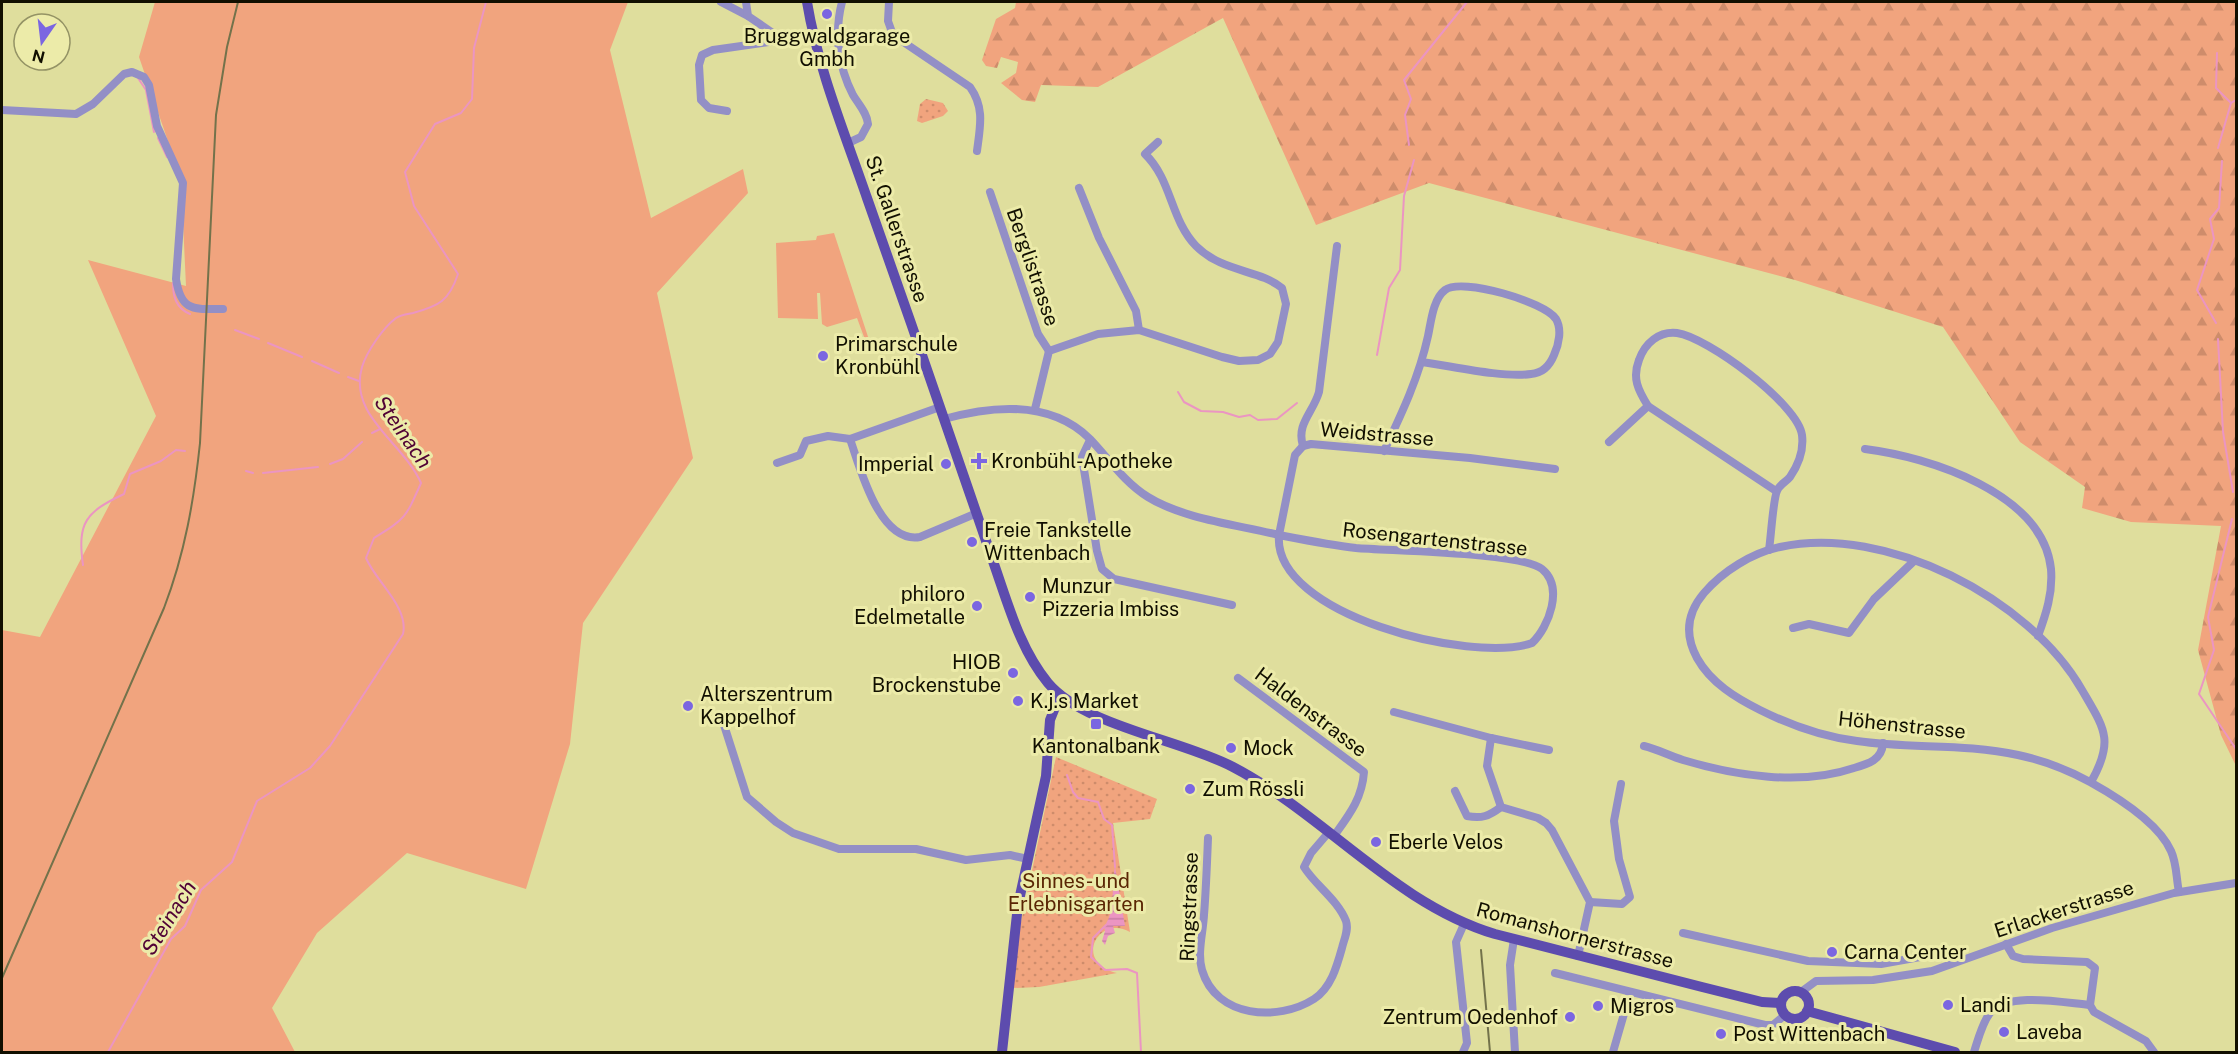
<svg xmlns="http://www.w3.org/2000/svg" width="2238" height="1054" font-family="'Public Sans',sans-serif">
<defs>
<pattern id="forest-firs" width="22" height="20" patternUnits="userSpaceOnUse" patternTransform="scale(1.5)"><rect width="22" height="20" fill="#f1a47e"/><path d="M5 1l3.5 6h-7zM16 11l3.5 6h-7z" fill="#ce8c6b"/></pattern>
<pattern id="park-dots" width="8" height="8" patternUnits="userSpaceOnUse" patternTransform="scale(1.5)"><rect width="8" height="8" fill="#f1a47e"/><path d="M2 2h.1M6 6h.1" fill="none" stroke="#ce8c6b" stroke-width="1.8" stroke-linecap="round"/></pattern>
<pattern id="water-rules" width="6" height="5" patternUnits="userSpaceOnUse" patternTransform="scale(1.5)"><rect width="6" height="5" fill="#eb95c2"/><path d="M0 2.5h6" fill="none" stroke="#c87fa5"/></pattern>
</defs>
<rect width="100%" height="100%" fill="#dfde9d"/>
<g fill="#f1a47e">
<path d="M155,2H628L610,50L651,218L743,169L748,193L657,293L693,458L583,623L570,744L526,889L407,853L317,933L272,1008L295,1052H2V630L40,637L156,416L88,260L186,286L181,179L139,57Z"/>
<path d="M834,233L873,352L870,353L857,318L827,327L822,324L820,293H817L818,319L778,318L776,243L816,240L817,236Z"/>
</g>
<path fill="url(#forest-firs)" d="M1016,2H2236V766L2221,735L2198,650L2221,526L2131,522L2082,508L2085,487L2020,442L1943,327L1795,280L1429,183L1316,225L1223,18L1098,87L1041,85L1035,102L1022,100L1001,83L1016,73L1018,62L1001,57L997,68L986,66L982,60L996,19L1015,8Z"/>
<g fill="url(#park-dots)">
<path d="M926,99L943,103L948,111L943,116L922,123L917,121L920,104Z"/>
<path d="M1056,757L1157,799L1150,819L1113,823L1130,932C1099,914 1072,962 1117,973L1039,987L1013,988L1016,946Z"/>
</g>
<path fill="url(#water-rules)" d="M1115,866L1125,926H1113L1115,933L1108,936L1105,945L1102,941L1105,931L1104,927C1116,911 1111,886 1115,866Z"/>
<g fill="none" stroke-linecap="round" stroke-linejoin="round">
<g stroke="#eb95c2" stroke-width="2">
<path d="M2217,53L2216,88L2231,103"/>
<path d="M138,78L146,90L154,132"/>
<path d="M158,138L167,157"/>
<path d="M1409,145L1405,115L1411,99L1404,80L1467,2"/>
<path d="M2218,148L2231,103L2236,100"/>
<path d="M173,283C173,297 176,308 190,314"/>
<path d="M2216,323L2197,290L2214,239L2210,219L2219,208L2222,161"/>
<path d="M235,330L259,339"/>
<path d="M2218,339L2223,432L2233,492"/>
<path d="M268,343L302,357"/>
<path d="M1377,355L1389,288L1400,270L1404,196L1414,160"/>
<path d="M312,361L339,373"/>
<path d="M348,377L359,381"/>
<path d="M1178,392L1184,402L1201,411L1223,412L1239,417L1250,415L1258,420L1277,419L1297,403"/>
<path d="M372,433L380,429"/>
<path d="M330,464L343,459L362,442"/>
<path d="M246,471L253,473"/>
<path d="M263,473L318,467"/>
<path d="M2232,519L2208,617L2214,650L2199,694L2236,749"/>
<path d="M83,565C77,522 86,512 124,494L130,474L161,461L176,450L185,451"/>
<path d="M1067,775L1073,792L1078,798L1098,802L1104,819L1112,825L1115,867"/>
<path d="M1106,925L1093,938L1091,957L1105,970L1127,969L1137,973L1141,1052"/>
<path d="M108,1052L171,939L185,926L201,890L232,862L257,801L310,768L330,746L403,634C409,607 376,582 366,558L374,538C406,518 405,519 421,483C403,442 348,416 362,367C367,351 383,328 396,318C400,315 408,314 413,313C439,306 449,301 458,274L414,206L405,172L435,124L461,113L472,99L474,48L486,2"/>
</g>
<g stroke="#938fc6" stroke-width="8">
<path d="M721,2L748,16"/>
<path d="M746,2L748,16L783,40L814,35"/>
<path d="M842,2C834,33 838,66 853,95C859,105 867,113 868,124L861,137L848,143"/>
<path d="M889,2L888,21L893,35L970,87C985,108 980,127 977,151"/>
<path d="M2,110L76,114L93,104L124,74L132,72L144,77L149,85L157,126L183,183L176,279C181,312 194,309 223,309"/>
<path d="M727,111L709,108L701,100L699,65L702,55L713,50L783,40"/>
<path d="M1079,188L1099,238L1136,311L1139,330"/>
<path d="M990,192L1038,334L1049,351"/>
<path d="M1035,409L1049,351L1098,334L1139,330L1222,357L1239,361L1258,360L1270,354L1278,342L1286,304L1282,288C1259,269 1223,273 1196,246C1170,219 1172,180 1145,154L1158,142"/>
<path d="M944,419C994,405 1051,400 1090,439C1109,459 1124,482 1148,497C1183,519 1239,525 1279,535L1295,455L1303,446L1311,444L1470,458L1555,469"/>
<path d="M850,439C860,467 879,544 920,537L977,513"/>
<path d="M1090,440L1082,457L1097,551L1102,569L1114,579L1232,605"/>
<path d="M1609,442L1648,406"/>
<path d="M1303,446C1296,424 1313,413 1319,392L1337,246"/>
<path d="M1865,449C1929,457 2043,493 2051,569C2053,593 2046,614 2038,636"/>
<path d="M1384,451C1402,413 1419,377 1428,336C1431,322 1433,299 1445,290C1462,277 1545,302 1556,319C1562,329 1559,344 1554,355C1550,365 1543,373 1531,374C1502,378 1452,366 1422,362"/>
<path d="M777,463L800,455L806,441L828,436L850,439L940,407"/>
<path d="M1279,535C1305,540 1330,545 1356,548C1389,551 1521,552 1542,569C1564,587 1549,627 1532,643C1472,664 1272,615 1279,535Z"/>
<path d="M1769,550C1771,537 1773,500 1777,491C1779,485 1786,482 1790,477C1799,464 1804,451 1802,435C1798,404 1707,337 1677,333C1659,331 1645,343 1639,360C1632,378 1638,390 1648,406L1776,491"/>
<path d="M1793,628L1809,624L1849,633L1874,599L1914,561"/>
<path d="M1238,678L1364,772C1362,799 1349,815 1334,836"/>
<path d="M1394,712L1491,738L1549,750"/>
<path d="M724,725L747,797L776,822L793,833L839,849H916L966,860L1010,855L1028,859"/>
<path d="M1491,738L1487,766L1501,807L1538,818L1546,823L1552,830L1590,902L1578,956"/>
<path d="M1644,746C1657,749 1670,756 1683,760C1736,776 1801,786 1854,768C1868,764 1882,760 1883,743"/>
<path d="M2091,782C2115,740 2104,728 2082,690C2029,598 1886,524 1780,547C1752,553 1723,571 1704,593C1687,613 1684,634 1697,658C1711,683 1736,698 1760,710C1790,725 1824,737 1857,741C1910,749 1965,743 2018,755C2042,760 2068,770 2090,782C2117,797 2158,822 2171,851C2177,864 2176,878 2179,892"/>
<path d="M1455,791L1467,816C1482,819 1489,816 1501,807"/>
<path d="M1208,838C1207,864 1206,890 1204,915C1203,933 1197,953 1202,970C1216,1018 1278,1022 1314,999C1331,988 1337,966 1342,948C1344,939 1349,930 1346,921C1338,900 1315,885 1304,867L1311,853L1329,832"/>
<path d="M1590,902L1622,904L1630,897L1619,859L1614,821L1621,784"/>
<path d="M1683,933L1808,961L1881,964L1948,952"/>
<path d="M1514,939L1510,965L1515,1052"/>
<path d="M2006,944L2013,956L2023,959L2087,962L2095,968L2090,1005L2094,1012L2146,1041L2154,1052"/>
<path d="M1555,973L1765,1025H1773L1785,1015"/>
<path d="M1801,992L1816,981L1873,980L1932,971L2052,928L2174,893L2236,883"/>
<path d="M1463,1052L1467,1043L1456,942L1464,924"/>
<path d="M1613,1052L1630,993"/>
<path d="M1974,1052C1978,1040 1982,1023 1990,1013C2008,991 2065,1003 2090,1005"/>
</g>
<g stroke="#5d4cae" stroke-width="10">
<path d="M807,2C818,69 845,134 867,198C893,271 918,343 943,416C960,465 977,515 994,564C1008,604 1020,649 1048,683C1084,726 1182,740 1233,767C1325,815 1395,904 1495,934L1702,987L1762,1002L1781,1003"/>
<circle cx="1795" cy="1005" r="14"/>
<path d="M1807,1011L1955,1052"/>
<path d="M1002,1052L1018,905L1046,776L1050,720L1060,695"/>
</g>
<g stroke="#73724b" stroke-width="2">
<path d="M1481,950L1490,1052"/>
<path d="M2,978L164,608C185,553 194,500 200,443L216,115L227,47L238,2"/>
</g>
</g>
<g fill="#7b66e1" stroke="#eceba9" stroke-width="2">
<circle cx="827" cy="14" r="6"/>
<circle cx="823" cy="356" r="6"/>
<path d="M976 452h6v6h6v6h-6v6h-6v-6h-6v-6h6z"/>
<circle cx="946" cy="464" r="6"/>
<circle cx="972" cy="542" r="6"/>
<circle cx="1030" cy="597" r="6"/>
<circle cx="977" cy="606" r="6"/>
<circle cx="1013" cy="673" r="6"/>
<circle cx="1018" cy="701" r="6"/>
<circle cx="688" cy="706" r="6"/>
<rect x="1090" y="718" width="12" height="12" rx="3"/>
<circle cx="1231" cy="748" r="6"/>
<circle cx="1190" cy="789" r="6"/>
<circle cx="1376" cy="842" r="6"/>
<circle cx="1832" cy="952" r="6"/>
<circle cx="1948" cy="1005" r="6"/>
<circle cx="1598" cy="1006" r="6"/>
<circle cx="1570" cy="1017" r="6"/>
<circle cx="2004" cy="1032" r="6"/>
<circle cx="1721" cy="1034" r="6"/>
</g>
<g text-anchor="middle" stroke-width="6" stroke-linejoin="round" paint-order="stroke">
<g font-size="20" fill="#110f00" stroke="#eceba9" text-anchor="start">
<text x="827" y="43" text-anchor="middle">Bruggwaldgarage<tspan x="827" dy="23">Gmbh</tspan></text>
<text x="835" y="351">Primarschule<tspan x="835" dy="23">Kronbühl</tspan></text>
<text x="991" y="468">Kronbühl-Apotheke</text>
<text x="934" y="471" text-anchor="end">Imperial</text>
<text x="984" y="537">Freie Tankstelle<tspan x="984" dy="23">Wittenbach</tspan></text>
<text x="1042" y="593">Munzur<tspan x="1042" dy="23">Pizzeria Imbiss</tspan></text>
<text x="965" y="601" text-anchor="end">philoro<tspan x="965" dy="23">Edelmetalle</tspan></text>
<text x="1001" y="669" text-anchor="end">HIOB<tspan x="1001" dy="23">Brockenstube</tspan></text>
<text x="700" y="701">Alterszentrum<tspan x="700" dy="23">Kappelhof</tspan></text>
<text x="1030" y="708">K.j.s Market</text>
<text x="1096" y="753" text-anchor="middle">Kantonalbank</text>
<text x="1243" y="755">Mock</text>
<text x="1202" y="796">Zum Rössli</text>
<text x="1388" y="849">Eberle Velos</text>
<text x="1844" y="959">Carna Center</text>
<text x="1960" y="1012">Landi</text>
<text x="1610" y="1013">Migros</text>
<text x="1558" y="1024" text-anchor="end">Zentrum Oedenhof</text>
<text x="2016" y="1039">Laveba</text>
<text x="1733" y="1041">Post Wittenbach</text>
</g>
<g font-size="20" fill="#110f00" stroke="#eceba9">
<text transform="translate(897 229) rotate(71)" y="7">St. Gallerstrasse</text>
<text transform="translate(1033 267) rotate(71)" y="7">Berglistrasse</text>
<text transform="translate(1377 434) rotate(5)" y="7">Weidstrasse</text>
<text transform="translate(1435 539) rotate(6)" y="7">Rosengartenstrasse</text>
<text transform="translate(1311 712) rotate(37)" y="7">Haldenstrasse</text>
<text transform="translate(1902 725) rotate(6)" y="7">Höhenstrasse</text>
<text transform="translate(1189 907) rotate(-88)" y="7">Ringstrasse</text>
<text transform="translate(2064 909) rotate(-18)" y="7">Erlackerstrasse</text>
<text transform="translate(1575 935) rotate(15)" y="7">Romanshornerstrasse</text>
</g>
<g font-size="20" fill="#5a2604" stroke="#eceba9">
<text x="1076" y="888">Sinnes- und<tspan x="1076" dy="23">Erlebnisgarten</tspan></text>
</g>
<g font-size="21" font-style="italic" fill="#500235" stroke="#eceba9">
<text transform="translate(403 432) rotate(55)" y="7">Steinach</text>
<text transform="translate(169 918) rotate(-58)" y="7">Steinach</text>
</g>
</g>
<rect width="2238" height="1054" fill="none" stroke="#110f00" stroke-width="6"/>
<g transform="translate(42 42) rotate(194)"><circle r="28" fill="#eceba9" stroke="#949365" stroke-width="1.5"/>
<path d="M0-4.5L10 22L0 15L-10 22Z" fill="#7b66e1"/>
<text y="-9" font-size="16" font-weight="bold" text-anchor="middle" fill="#110f00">N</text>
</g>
</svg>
